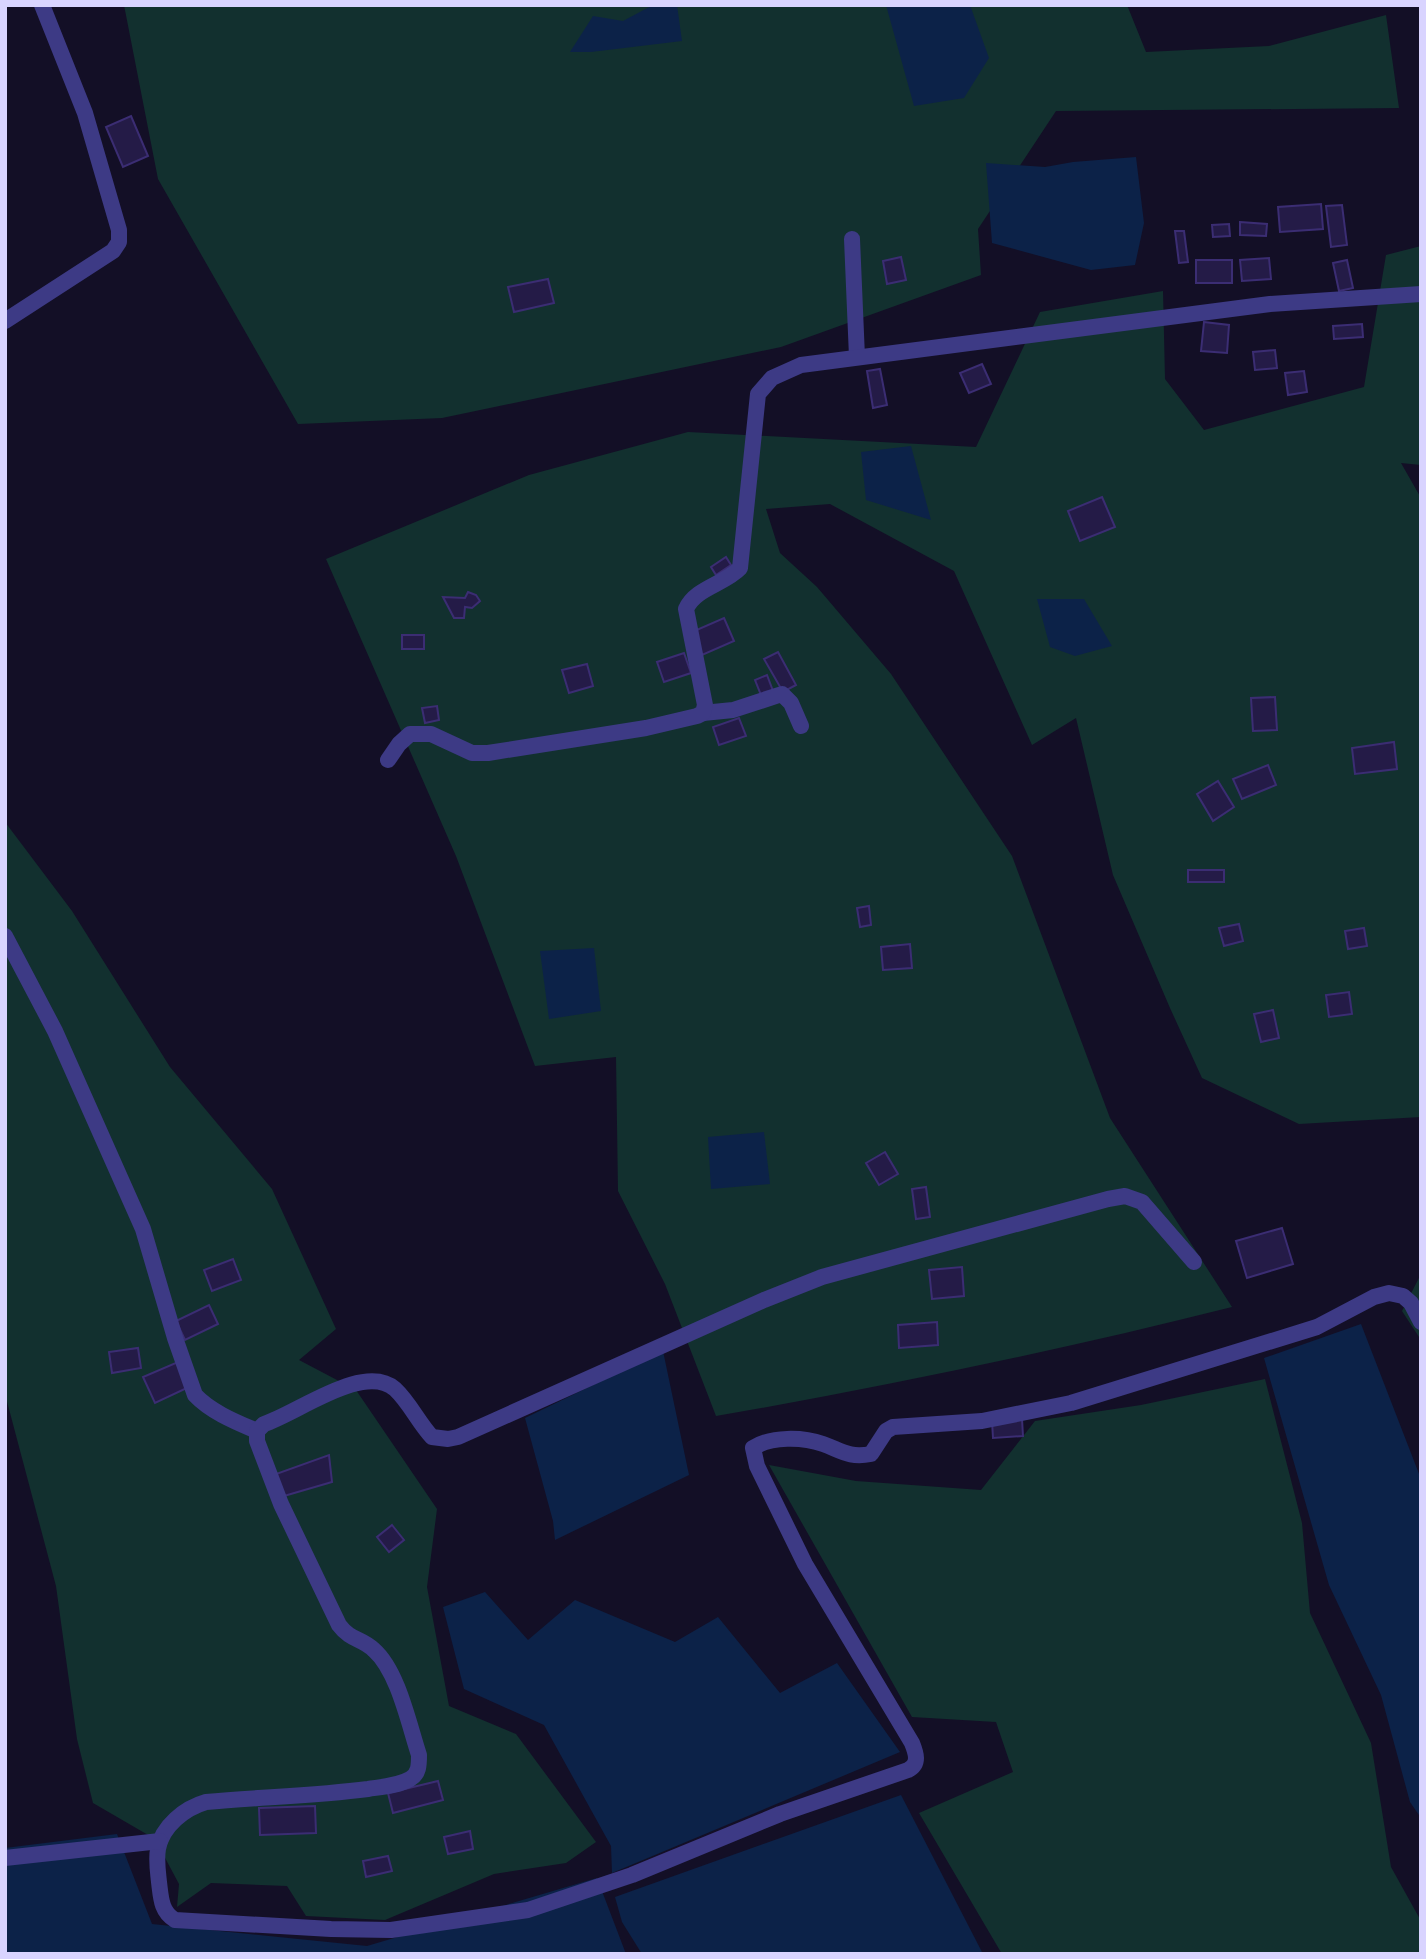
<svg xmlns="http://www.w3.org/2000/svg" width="1426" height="1959" font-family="'Titillium Web',sans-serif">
<rect width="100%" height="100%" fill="#130f26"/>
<g fill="#12302f">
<path d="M124,5H1127L1146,52L1269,46L1386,15L1399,108L1056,111L978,229L981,275L781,347L442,418L298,424L158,179Z"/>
<path d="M1421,246V465L1401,463L1421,498V1117L1299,1124L1202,1078L1170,1008L1113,875L1076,718L1032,745L954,571L830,504L766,509L780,553L817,587L891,674L1012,856L1110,1118L1232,1307C1061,1350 889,1386 716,1416L665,1284L618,1191L616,1057L535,1066L456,856L326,559L529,475L688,432L976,447L1040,312L1163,291L1165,379L1204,430L1364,387L1386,255Z"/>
<path d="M5,822L72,911L170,1067L272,1189L336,1329L299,1360L356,1390L437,1509L427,1587L449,1706L516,1734L596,1842L566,1863L494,1874L385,1920L306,1916L287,1886L211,1883L177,1907L179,1884L155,1839L93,1803L77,1739L56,1586L5,1394Z"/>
<path d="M1421,1274V1340L1402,1311Z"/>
<path d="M1265,1379L1302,1523L1310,1613L1371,1743L1391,1867L1421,1921V1954H1002L919,1813L1013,1772L996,1722L912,1717L769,1465L856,1481L981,1490L1035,1421L1141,1405Z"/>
</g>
<g fill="#0c2248">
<path d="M653,5H677L682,41L591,52H570L593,16L623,21Z"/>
<path d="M886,5H970L989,58L964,98L914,106Z"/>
<path d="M1136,157L1144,223L1135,265L1091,270L992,243L986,163L1045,167L1073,162Z"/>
<path d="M911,446L931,520L866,500L861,452Z"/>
<path d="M1037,599H1084L1112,646L1075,656L1050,647Z"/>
<path d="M594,948L601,1011L549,1019L540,951Z"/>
<path d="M764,1132L770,1184L711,1189L708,1137Z"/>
<path d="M1361,1324L1421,1479V1818L1410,1802L1381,1695L1329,1585L1264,1358Z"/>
<path d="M663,1351L689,1475L555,1540L553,1521L525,1418Z"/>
<path d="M485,1592L528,1640L575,1600L675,1642L718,1617L780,1693L837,1663L900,1752L612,1873L611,1846L544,1725L464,1689L443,1607Z"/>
<path d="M901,1795L983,1954H642L622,1922L615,1897Z"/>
<path d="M117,1834L152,1924L367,1946L597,1878L626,1954H5V1848Z"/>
</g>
<g fill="#241b47" stroke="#3b2d73" stroke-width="2">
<path d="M131,116L148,156L123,167L106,127Z"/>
<path d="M1321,204L1323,229L1280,232L1278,207Z"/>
<path d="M1342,205L1347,245L1331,247L1326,206Z"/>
<path d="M1240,222L1267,224L1266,236L1240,235Z"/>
<path d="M1229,224L1230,236L1213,237L1212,225Z"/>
<path d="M1175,231H1184L1188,262L1179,263Z"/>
<path d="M901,257L906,280L887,284L883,261Z"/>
<path d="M1269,258L1271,279L1242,281L1240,260Z"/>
<rect x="1196" y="260" width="36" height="23"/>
<path d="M1347,260L1353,288L1339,291L1333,263Z"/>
<path d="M548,279L554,303L514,312L508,287Z"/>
<path d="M1204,322L1229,325L1227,353L1201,351Z"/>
<path d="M1362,324L1363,337L1334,339L1333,326Z"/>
<path d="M1275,350L1277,368L1255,370L1253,352Z"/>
<path d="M982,364L991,384L969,393L960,373Z"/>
<path d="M880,369L887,405L873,408L867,371Z"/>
<path d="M1304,371L1307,392L1288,395L1285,373Z"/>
<path d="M1102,497L1115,527L1080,541L1068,511Z"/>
<path d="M726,557L731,565L716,575L711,567Z"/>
<path d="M468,592L476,595L480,601L472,608L465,607L464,618H454L443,597L465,598Z"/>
<path d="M724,618L734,641L702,655L692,632Z"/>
<rect x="402" y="635" width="22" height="14"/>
<path d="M778,652L796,685L783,692L764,659Z"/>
<path d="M684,653L691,673L664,682L657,662Z"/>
<path d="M587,664L593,686L569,693L562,670Z"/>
<path d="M767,675L773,691L761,695L755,680Z"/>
<path d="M1275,697L1277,730L1253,731L1251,698Z"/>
<path d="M437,706L439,720L425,723L422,708Z"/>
<path d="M739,718L746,736L719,745L713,727Z"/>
<path d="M1394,742L1397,769L1355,774L1352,748Z"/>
<path d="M1268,765L1276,785L1242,799L1233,779Z"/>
<path d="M1218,781L1234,807L1213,821L1197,794Z"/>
<rect x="1188" y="870" width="36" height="12"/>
<path d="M869,906L871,925L860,927L857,908Z"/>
<path d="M1239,924L1243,941L1224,946L1219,928Z"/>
<path d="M1364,928L1367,946L1348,949L1345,931Z"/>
<path d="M910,944L912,968L883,970L881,947Z"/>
<path d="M1349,992L1352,1014L1329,1017L1326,995Z"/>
<path d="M1273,1010L1279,1038L1261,1042L1254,1014Z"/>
<path d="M885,1152L898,1174L879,1185L866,1163Z"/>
<path d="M926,1187L930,1217L916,1219L912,1189Z"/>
<path d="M1282,1228L1293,1264L1247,1278L1236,1241Z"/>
<path d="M233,1259L241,1280L212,1291L204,1270Z"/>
<path d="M962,1267L964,1296L932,1299L929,1270Z"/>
<path d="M209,1305L218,1324L185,1340L176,1321Z"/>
<path d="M937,1322L938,1345L899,1348L898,1325Z"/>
<path d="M138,1348L141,1368L112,1373L109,1352Z"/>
<path d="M178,1362L189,1387L155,1403L143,1377Z"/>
<path d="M1022,1419L1023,1436L993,1438L992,1421Z"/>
<path d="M329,1455L332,1482L284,1496L276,1474Z"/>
<path d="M392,1525L404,1540L389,1552L377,1537Z"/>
<path d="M438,1781L443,1800L393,1813L388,1793Z"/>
<path d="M315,1806L316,1833L260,1835L259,1808Z"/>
<path d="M470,1831L473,1849L448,1854L444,1837Z"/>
<path d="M388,1856L392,1871L366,1877L363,1861Z"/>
</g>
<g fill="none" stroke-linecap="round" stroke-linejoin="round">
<g stroke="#3d3a85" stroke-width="16">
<path d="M852,239L857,357"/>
<path d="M5,321L113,251L119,242V230L85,113L42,5"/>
<path d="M703,713L733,710L782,694L791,703L801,726"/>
<path d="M388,760L399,744L410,734H431L472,753H488L646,728L697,716L703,713L705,705L686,609C695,588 725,584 740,568L758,394L772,378L801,365L1270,304L1421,294"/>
<path d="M5,936L55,1031L143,1229L175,1338L195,1395C211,1412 236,1422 257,1431"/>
<path d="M1194,1262L1142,1202L1125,1196L1108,1199L822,1277L764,1300L458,1437L448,1439L432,1437C418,1422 410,1403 395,1389C364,1362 298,1413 264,1424L257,1431V1441L281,1504L339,1625C351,1641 362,1638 374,1650C398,1671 409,1725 419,1755C419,1765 419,1774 410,1779C398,1786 381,1787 368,1789C314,1796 260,1797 206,1802C185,1808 162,1826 158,1849C156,1860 158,1872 159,1882C161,1898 161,1912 175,1920L331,1929L391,1930L528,1910L632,1875L780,1814L908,1770C920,1764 916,1753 912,1743L805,1564L757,1466L753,1448C771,1436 803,1437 823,1444C842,1451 849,1458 871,1454L886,1431L893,1427L982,1421L1071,1403L1317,1327L1374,1297L1389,1293L1403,1296L1411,1303L1421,1322"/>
<path d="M5,1858L160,1841"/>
</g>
</g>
<rect width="1426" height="1959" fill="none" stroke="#d9d4ff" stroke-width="14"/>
</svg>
